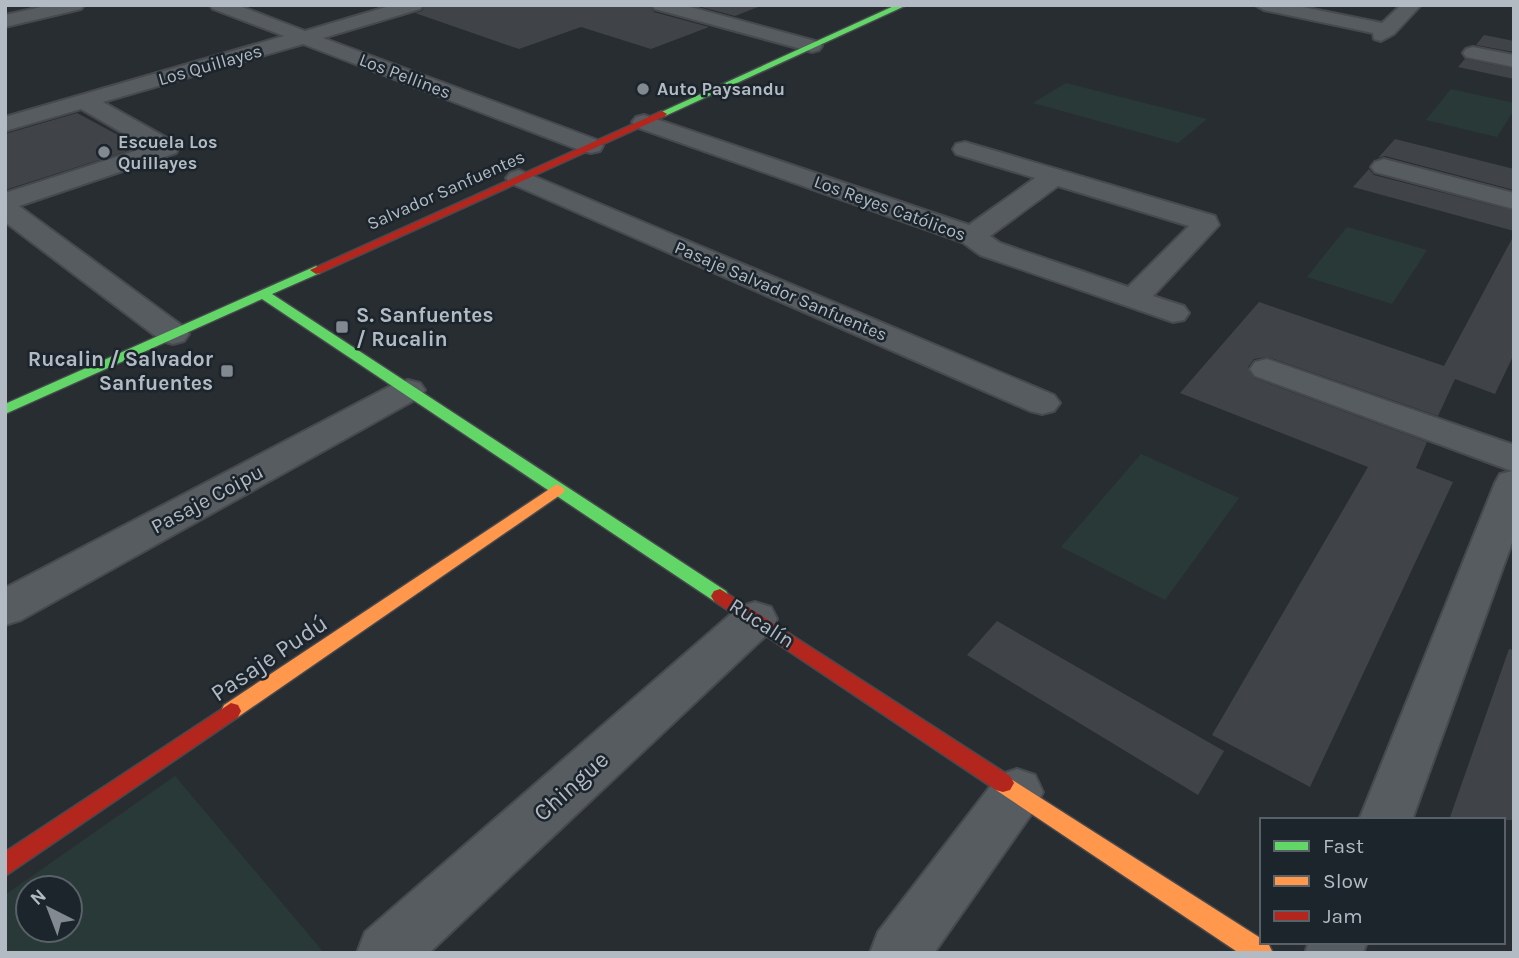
<svg xmlns="http://www.w3.org/2000/svg" width="1519" height="958" font-family="Karla,sans-serif">
<rect width="100%" height="100%" fill="#282d32"/>
<g fill="#293938" fill-rule="evenodd">
<path d="M1066,83L1207,119L1178,143L1033,103Z"/>
<path d="M1451,89L1514,103V110L1497,137L1426,120Z"/>
<path d="M1347,227L1427,250L1392,304L1307,277Z"/>
<path d="M1141,454L1239,498L1165,600L1061,547Z"/>
<path d="M175,776L324,953H5V895ZM28,888H70V930H28Z"/>
</g>
<g fill="#404449">
<path d="M425,5H650L654,12L709,27L651,49L581,27L519,49L415,13L422,11Z"/>
<path d="M694,5H758V7L735,16Z"/>
<path d="M1484,35L1514,41V52L1476,45Z"/>
<path d="M1465,59L1514,69V79L1458,67Z"/>
<path d="M77,113L140,147L5,190V134Z"/>
<path d="M1395,139L1514,169V190L1385,156L1378,158Z"/>
<path d="M1369,169L1374,175L1514,211V231L1353,187Z"/>
<path d="M1514,235V354L1495,394L1455,379L1438,416L1268,357L1254,359L1248,367L1254,378L1427,442L1416,468L1453,482L1310,787L1212,735L1368,467L1180,393L1259,302L1444,366Z"/>
<path d="M997,621L1224,751L1198,795L967,655Z"/>
<path d="M1509,649L1514,650V820H1449Z"/>
</g>
<g fill="none" stroke-linecap="round" stroke-linejoin="round">
<defs>
<g id="street">
<path d="M50,5H84L81,9L5,27V15Z"/>
<path d="M210,5H237L305,31L393,5H423L420,9L323,38L600,141L603,146L600,151L591,153L582,151L303,44L103,102L176,143L179,148L176,153L19,206L184,327L189,334L184,341L173,344L162,341L5,222V193L147,147L81,109L5,131V117L284,36L213,9Z"/>
<path d="M652,5H683L819,42L822,46L819,50L812,52L655,9Z"/>
<path d="M1255,5H1293L1382,23L1401,5H1421L1394,34L1381,41L1374,39L1373,33L1264,10Z"/>
<path d="M1473,47L1514,55V67L1466,57L1463,53L1466,49Z"/>
<path d="M644,115L969,225L1035,178L956,154L953,149L956,144L965,142L1215,216L1219,225L1153,296L1184,306L1189,313L1184,320L1173,322L980,255L962,242L636,127L632,122L636,117ZM1058,186L1189,226L1128,287L1000,243L990,236Z"/>
<path d="M1384,159L1514,193V209L1375,172L1371,167L1375,162Z"/>
<path d="M519,170L1054,395L1060,403L1054,411L1042,414L1030,411L510,183L506,178L510,173Z"/>
<path d="M1267,359L1514,445V537L1412,820H1359L1495,483L1500,474L1512,471L1255,376L1250,369L1255,362Z"/>
<path d="M408,380L420,383L425,390L420,397L21,620L5,625V588L396,383Z"/>
<path d="M755,602L771,607L777,619L771,631L429,953H357L365,932L739,607Z"/>
<path d="M1017,769L1035,775L1043,792L1035,809L934,953H870L878,932L999,775Z"/>
<path d="M1309,942H1367L1363,953H1305Z"/>
</g>
<g id="fast">
<path d="M896,5H907L665,116L657,114Z"/>
<path d="M316,266L322,270L320,273L272,294L726,591L729,596L726,601L720,603L714,601L262,299L5,414V404Z"/>
</g>
<g id="slow">
<path d="M557,484L565,489L563,493L238,717L231,719L224,717L221,711L224,705Z"/>
<path d="M1003,774L1262,939V942L1269,945L1273,953H1239L996,790L992,783L996,776Z"/>
</g>
<g id="jam">
<path d="M662,111L667,114L665,116L320,273L316,274L310,270Z"/>
<path d="M720,589L1010,776L1014,783L1010,790L1003,792L996,790L714,601L711,596L714,591Z"/>
<path d="M231,703L238,705L241,711L238,717L5,876V852Z"/>
</g>
</defs>
<use href="#street" stroke="#46494d" stroke-width="4"/>
<use href="#fast" stroke="#46494d" stroke-width="3"/>
<use href="#slow" stroke="#46494d" stroke-width="3"/>
<use href="#jam" stroke="#46494d" stroke-width="3"/>
<use href="#street" fill="#575c61" fill-rule="evenodd"/>
<use href="#fast" fill="#63d668" fill-rule="evenodd"/>
<use href="#slow" fill="#ff974d" fill-rule="evenodd"/>
<use href="#jam" fill="#b3261e" fill-rule="evenodd"/>
</g>
<g fill="#828990" stroke="#1c242c" stroke-width="2.5">
<circle cx="643" cy="89" r="7"/>
<circle cx="104" cy="152" r="7"/>
<rect x="335" y="320" width="14" height="14" rx="3.5"/>
<rect x="220" y="364" width="14" height="14" rx="3.5"/>
</g>
<g text-anchor="middle" stroke-width="5" stroke-linejoin="round" paint-order="stroke">
<g font-size="18" fill="#b2bac3" stroke="#1c242c">
<text transform="translate(210 65) rotate(-16)" y="6">Los Quillayes</text>
<text transform="translate(405 76) rotate(21)" y="6">Los Pellines</text>
<text transform="translate(446 190) rotate(-24)" y="6">Salvador Sanfuentes</text>
<text transform="translate(890 208) rotate(20)" y="6">Los Reyes Católicos</text>
<text transform="translate(781 291) rotate(23)" y="6">Pasaje Salvador Sanfuentes</text>
</g>
<g font-size="18" font-weight="bold" fill="#b2bac3" stroke="#1c242c" text-anchor="start">
<text x="657" y="95">Auto Paysandu</text>
<text x="118" y="148">Escuela Los<tspan x="118" dy="21">Quillayes</tspan></text>
</g>
<g font-size="21" font-weight="bold" fill="#b2bac3" stroke="#1c242c" text-anchor="start">
<text x="356" y="322">S. Sanfuentes<tspan x="356" dy="24">/ Rucalin</tspan></text>
<text x="213" y="366" text-anchor="end">Rucalin / Salvador<tspan x="213" dy="24">Sanfuentes</tspan></text>
</g>
<g font-size="21" fill="#b2bac3" stroke="#1c242c">
<text transform="translate(207 499) rotate(-28)" y="7">Pasaje Coipu</text>
<text transform="translate(762 623) rotate(33)" y="7">Rucalín</text>
</g>
<g font-size="24" fill="#b2bac3" stroke="#1c242c">
<text transform="translate(269 658) rotate(-34)" y="8">Pasaje Pudú</text>
<text transform="translate(571 786) rotate(-42)" y="8">Chingue</text>
</g>
</g>
<rect width="1519" height="958" fill="none" stroke="#b2bac3" stroke-width="14"/>
<rect x="1260" y="818" width="245" height="126" fill="#1c242c" stroke="#586068" stroke-width="2"/>
<rect x="1274" y="841" width="35" height="10" fill="#63d668" stroke="#586068" stroke-width="2"/>
<text x="1323" y="853" font-size="21" fill="#b2bac3">Fast</text>
<rect x="1274" y="876" width="35" height="10" fill="#ff974d" stroke="#586068" stroke-width="2"/>
<text x="1323" y="888" font-size="21" fill="#b2bac3">Slow</text>
<rect x="1274" y="911" width="35" height="10" fill="#b3261e" stroke="#586068" stroke-width="2"/>
<text x="1323" y="923" font-size="21" fill="#b2bac3">Jam</text>
<g transform="translate(49 909) rotate(318)"><circle r="33" fill="#1c242c" stroke="#586068" stroke-width="2"/>
<path d="M0-5L12 26L0 18L-12 26Z" fill="#828990"/>
<text y="-10" font-size="19" font-weight="bold" text-anchor="middle" fill="#b2bac3">N</text>
</g>
</svg>
